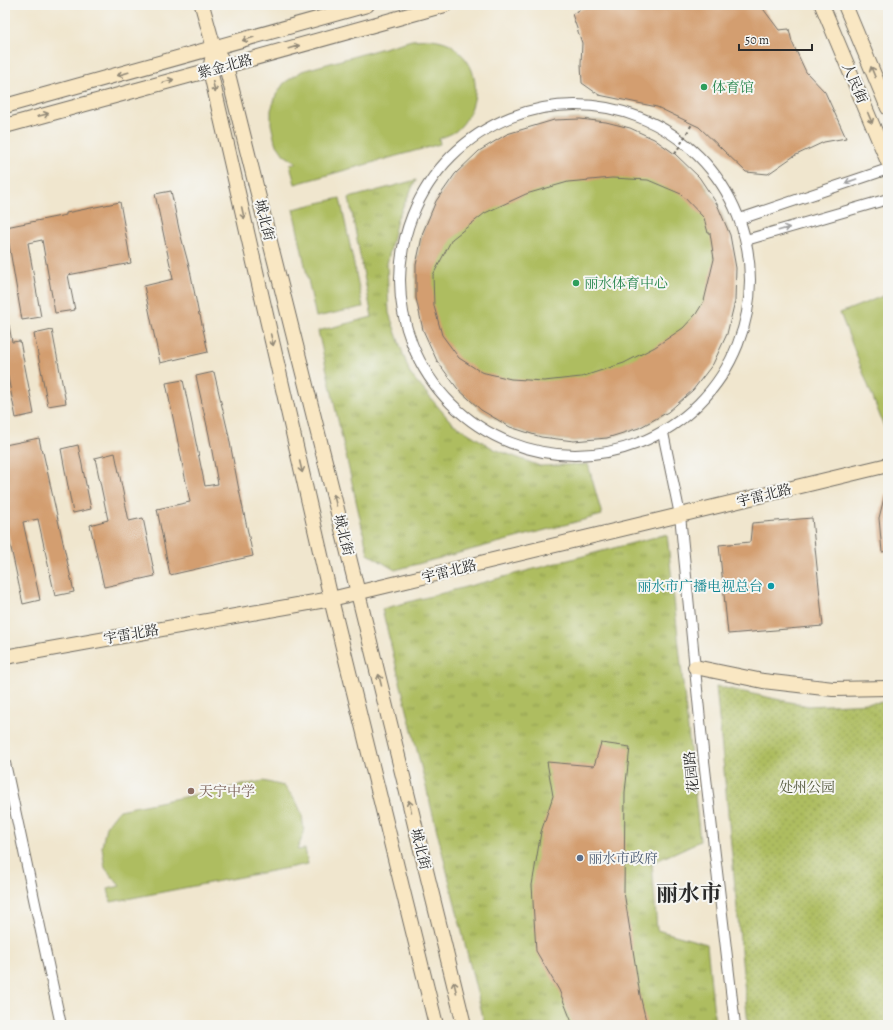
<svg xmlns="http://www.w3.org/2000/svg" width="893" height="1030" font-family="Alegreya,'Noto Serif SC',serif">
<defs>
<pattern id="grass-tufts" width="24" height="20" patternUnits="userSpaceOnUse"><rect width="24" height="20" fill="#aebd60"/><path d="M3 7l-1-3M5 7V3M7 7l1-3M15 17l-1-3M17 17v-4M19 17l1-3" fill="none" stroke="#8e9a4f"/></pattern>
<pattern id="park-dots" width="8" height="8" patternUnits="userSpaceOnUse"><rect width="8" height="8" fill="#aebd60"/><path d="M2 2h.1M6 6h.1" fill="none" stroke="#8e9a4f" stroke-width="1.8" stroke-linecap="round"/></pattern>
</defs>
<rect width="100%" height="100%" fill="#f6f6f2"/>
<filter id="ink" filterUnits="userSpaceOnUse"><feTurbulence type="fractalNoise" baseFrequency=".025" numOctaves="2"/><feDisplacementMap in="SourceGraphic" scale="8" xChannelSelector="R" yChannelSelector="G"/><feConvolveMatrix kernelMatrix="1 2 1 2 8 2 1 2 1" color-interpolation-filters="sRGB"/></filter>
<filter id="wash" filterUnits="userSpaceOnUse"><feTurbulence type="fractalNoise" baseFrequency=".012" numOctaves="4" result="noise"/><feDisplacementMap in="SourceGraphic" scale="16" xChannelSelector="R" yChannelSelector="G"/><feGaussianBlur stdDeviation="0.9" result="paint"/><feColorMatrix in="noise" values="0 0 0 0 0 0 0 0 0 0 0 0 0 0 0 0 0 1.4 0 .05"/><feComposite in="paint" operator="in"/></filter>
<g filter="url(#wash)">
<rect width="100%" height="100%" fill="#f0e6ce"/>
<g fill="url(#grass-tufts)" stroke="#6c7446">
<path d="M416,180L397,219L387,264L389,313L410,374L452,423L494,449L540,466L588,464L602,515L395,570L368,554L318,331L372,317L349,198Z"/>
<path d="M667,534L700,841L652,863L657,930L707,944L715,1025H485L382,609Z"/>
</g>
<path fill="url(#park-dots)" stroke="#6c7446" d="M716,686L808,706L888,702V1025H748Z"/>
<g fill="#aebd60" stroke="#6c7446">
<path d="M432,39C438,40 444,41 450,44C453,46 456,49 459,52C483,72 479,111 456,131C452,134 445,136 439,139L440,144L295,184L290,165L297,163L284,155L275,142L271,124V110L276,95L284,83L302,71L412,40Z"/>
<path d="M580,119C589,120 599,120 607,122C655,134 693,161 717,204C722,214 726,225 730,235L668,412L639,428L607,438L574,441L541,437L510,427L481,410L457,388L437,361L416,298V265L423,232L436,201L455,174L479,151L554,120Z"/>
<path d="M340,198L363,307L316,317L293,209Z"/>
<path d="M888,294V427L885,429L840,313Z"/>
<path d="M263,781L284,786L296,801L302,814L304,833L297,850L305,849L308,864L111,902L108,889L120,886L105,868L102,847L106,826L119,810Z"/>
</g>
<g id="blocks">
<g fill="#d39e70" fill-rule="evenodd">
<path d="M589,5H757L761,6L779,30L789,29L792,42L806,72L825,92L846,138L824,142L794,156L768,174L746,172L699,127L657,107L599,95L582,83L581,64L582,43L572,14Z"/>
<path d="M580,119L606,122L630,128L654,139L675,154L699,177L717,204L730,235L736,268L735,301L727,334L713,364L693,390L668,412L639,428L607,438L574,441L541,437L510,427L481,410L457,388L437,361L423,330L416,298V265L423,232L436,201L455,174L479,151L507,134L554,120ZM612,178L648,180L681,194L704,218L708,233H710L714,259L704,301L696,314L683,328L655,347L624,363L581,377L544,381L511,379L481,372L459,358L442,335L434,306L433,275L452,239L485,213L526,194L568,182Z"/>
<path d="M171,191L179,229L190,270L199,315H200L208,352L160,363L144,286L173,279L155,194Z"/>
<path d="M120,202L131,263L68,275L75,310L55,313L42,240L28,243L41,317L22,320L6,227L66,215V213Z"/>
<path d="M9,325L12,342L20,341L34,414L16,418L5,362V326Z"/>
<path d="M52,330L66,403L48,406L34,334Z"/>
<path d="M214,372L228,432L238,485L253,556L170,575L157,509L190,502L166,383L183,380L205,486L218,484L209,435L196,376Z"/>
<path d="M39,438L42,452H43L74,592L55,596L38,519L23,522L40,600L23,604L5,520V445Z"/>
<path d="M78,445L91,509L73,513L61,449Z"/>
<path d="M115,453L129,521L143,518L155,576L104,587L90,525L108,520L95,458Z"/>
<path d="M885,494H888V551L882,552L879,518Z"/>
<path d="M812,518L823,626L728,634L719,545L750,542L752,523Z"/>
<path d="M601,743L630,747L625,792L624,892L640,995L647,1025H573L559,990L536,951L532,885L541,832L553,796L547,762L594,766Z"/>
</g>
</g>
</g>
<g filter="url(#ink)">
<use href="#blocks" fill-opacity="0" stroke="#706c64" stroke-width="1"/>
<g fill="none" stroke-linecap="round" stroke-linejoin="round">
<defs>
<g id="street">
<circle cx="575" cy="280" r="175"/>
<path d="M740,219L888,169"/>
<path d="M746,240L888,199"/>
<path d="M663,433L680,515L704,761L735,1025"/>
<path d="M5,763L61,1025"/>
</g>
<g id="secondary">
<path d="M202,5L214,48L226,66L358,593L464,1025"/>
<path d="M822,5L888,162"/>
<path d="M845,5L888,108"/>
<path d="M214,48L210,70L331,599L436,1025"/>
<path d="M5,106L367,5"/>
<path d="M5,126L210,70L226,66L445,5"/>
<path d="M5,657L331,599L888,465"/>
<path d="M695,667L763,681L833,689L888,688"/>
</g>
</defs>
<use href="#street" stroke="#706c64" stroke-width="12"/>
<use href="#secondary" stroke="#706c64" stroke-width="16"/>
<use href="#street" stroke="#fff" stroke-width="10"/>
<use href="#secondary" stroke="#f9e7c3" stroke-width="14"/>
<path stroke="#706c64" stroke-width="2" stroke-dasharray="3 3" stroke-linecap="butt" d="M675,154L692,124"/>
</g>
<defs><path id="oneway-shaft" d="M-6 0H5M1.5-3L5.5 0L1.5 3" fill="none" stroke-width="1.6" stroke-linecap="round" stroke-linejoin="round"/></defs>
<g stroke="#928977">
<use href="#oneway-shaft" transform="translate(248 39) rotate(164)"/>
<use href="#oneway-shaft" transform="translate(294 47) rotate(-16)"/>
<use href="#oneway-shaft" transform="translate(873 72) rotate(-112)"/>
<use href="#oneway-shaft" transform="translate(123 74) rotate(164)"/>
<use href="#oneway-shaft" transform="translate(168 81) rotate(-15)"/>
<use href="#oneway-shaft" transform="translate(214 87) rotate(77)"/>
<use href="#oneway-shaft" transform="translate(43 115) rotate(-15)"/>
<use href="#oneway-shaft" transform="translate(870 118) rotate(67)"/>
<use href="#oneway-shaft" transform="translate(243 213) rotate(77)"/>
<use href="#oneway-shaft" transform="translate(272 340) rotate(77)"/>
<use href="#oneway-shaft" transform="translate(301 467) rotate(77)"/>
<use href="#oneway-shaft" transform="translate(335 500) rotate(-104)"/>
<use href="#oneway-shaft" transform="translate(380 680) rotate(-104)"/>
<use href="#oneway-shaft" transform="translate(410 806) rotate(-104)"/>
<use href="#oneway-shaft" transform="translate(455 987) rotate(-104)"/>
</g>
<g stroke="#a0a0a0">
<use href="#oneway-shaft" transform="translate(851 181) rotate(161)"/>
<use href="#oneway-shaft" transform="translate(784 229) rotate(-16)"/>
</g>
</g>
<g fill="#2e9e5b" stroke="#f6f6f2" stroke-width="1.5">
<circle cx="704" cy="87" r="4"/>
<circle cx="576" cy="283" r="4"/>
</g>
<circle fill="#0f9aa8" stroke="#f6f6f2" stroke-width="1.5" cx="771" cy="586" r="4"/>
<circle fill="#8d6e63" stroke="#f6f6f2" stroke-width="1.5" cx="191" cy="791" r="4"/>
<circle fill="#5c6f8a" stroke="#f6f6f2" stroke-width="1.5" cx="580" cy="858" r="4"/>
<g text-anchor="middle" stroke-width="4" stroke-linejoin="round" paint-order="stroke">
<g font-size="14" fill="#2b2b2b" stroke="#f6f6f2">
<text transform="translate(225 66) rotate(-15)" y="5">紫金北路</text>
<text transform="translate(855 83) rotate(67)" y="5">人民街</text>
<text transform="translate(265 220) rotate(76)" y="5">城北街</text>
<text transform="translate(764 495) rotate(-14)" y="5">宇雷北路</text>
<text transform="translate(344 535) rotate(76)" y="5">城北街</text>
<text transform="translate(449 571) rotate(-14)" y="5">宇雷北路</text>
<text transform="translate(131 634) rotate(-10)" y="5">宇雷北路</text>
<text transform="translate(691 772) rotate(-96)" y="5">花园路</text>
<text transform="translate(421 849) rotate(76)" y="5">城北街</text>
</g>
<g font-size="14" fill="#27864d" stroke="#f6f6f2" text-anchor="start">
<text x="712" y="92">体育馆</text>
<text x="584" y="288">丽水体育中心</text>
</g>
<g font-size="14" fill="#0d838f" stroke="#f6f6f2" text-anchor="end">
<text x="763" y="591">丽水市广播电视总台</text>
</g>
<g font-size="14" fill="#52573b" stroke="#f6f6f2">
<text x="807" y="792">处州公园</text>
</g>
<g font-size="14" fill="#785e54" stroke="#f6f6f2" text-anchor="start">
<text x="199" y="796">天宁中学</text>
</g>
<g font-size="14" fill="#4e5e75" stroke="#f6f6f2" text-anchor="start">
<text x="588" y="863">丽水市政府</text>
</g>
<g font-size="22" font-weight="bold" fill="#2b2b2b" stroke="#f6f6f2">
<text x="689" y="901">丽水市</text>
</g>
</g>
<rect width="893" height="1030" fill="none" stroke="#f6f6f2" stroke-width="20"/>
<path d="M739 44v6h73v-6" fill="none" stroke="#2b2b2b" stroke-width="2"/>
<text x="745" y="44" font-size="12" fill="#2b2b2b" stroke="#f6f6f2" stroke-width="3" paint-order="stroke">50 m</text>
</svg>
